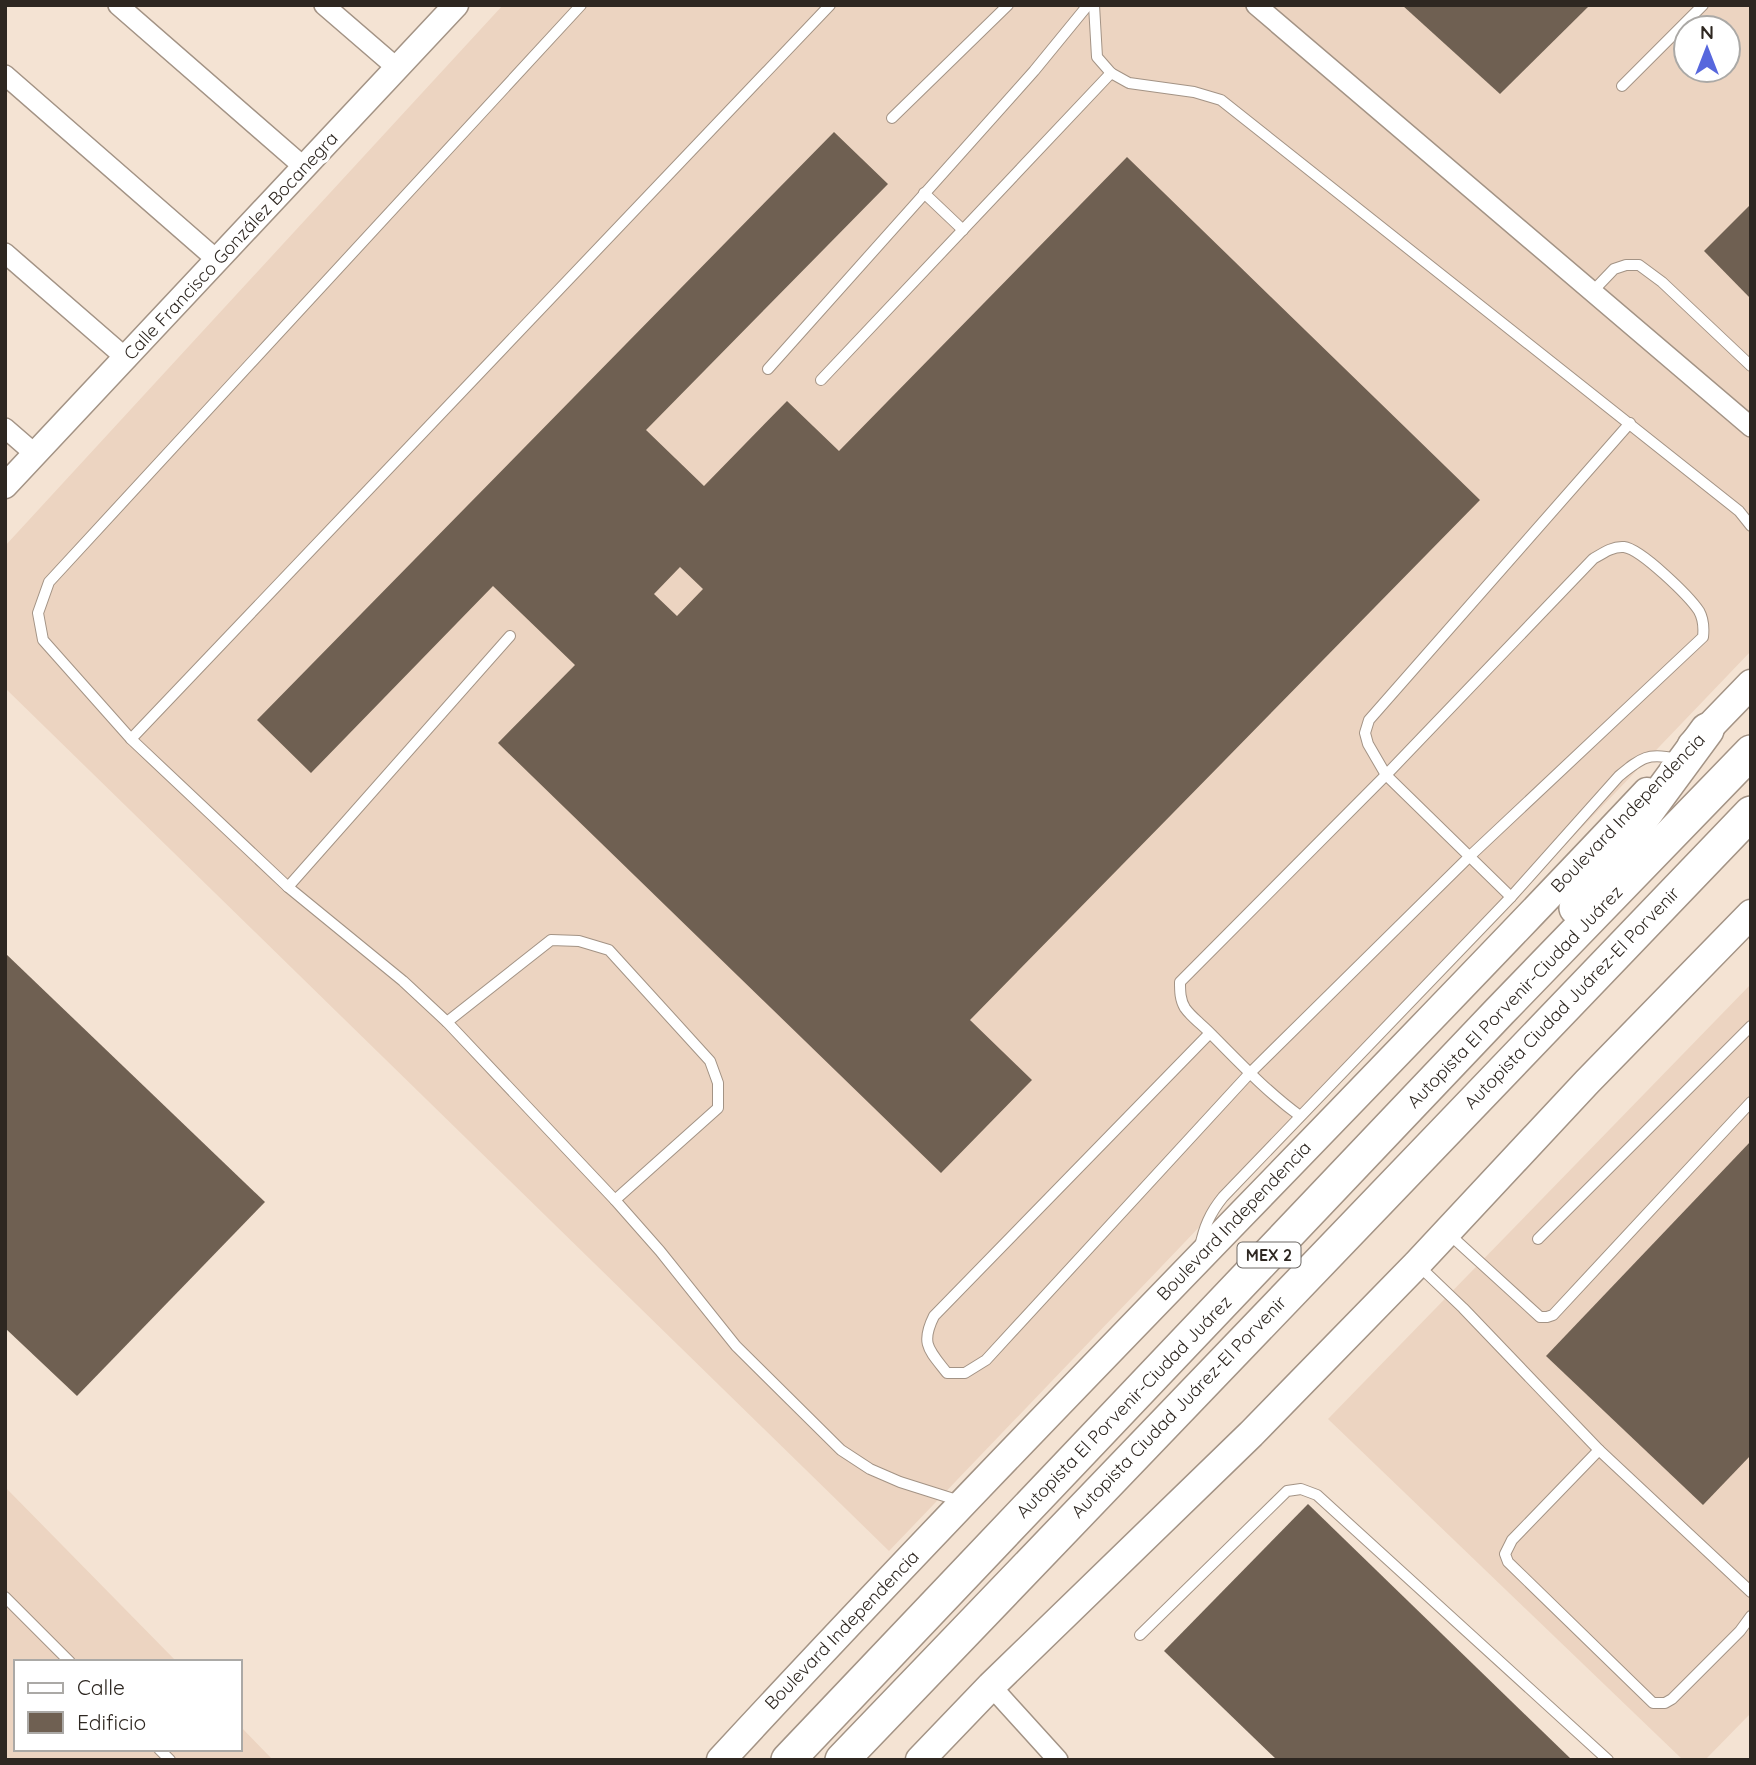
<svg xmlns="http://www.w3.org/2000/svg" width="1756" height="1765" font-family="Quicksand,sans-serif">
<rect width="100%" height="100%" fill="#f4e3d3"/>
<g fill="#ecd4c1" fill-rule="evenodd">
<path d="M503,5H1751V651L889,1551L5,688V546ZM1686,28H1728V70H1686Z"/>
<path d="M1751,984V1713L1705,1760H1683L1328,1419Z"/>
<path d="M5,1487L177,1662H16V1749H240V1726L273,1760H5Z"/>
</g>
<g fill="#6f6052" fill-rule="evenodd">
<path d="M1402,5H1590L1500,94Z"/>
<path d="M834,132L888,184L646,430L704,486L787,401L839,451L1127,157L1480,500L970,1020L1032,1080L941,1173L498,743L575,665L493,586L311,773L257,720ZM680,567L703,589L677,616L654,594Z"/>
<path d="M1751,204V299L1704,251Z"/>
<path d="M5,953L265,1202L77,1396L5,1328Z"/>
<path d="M1751,1141V1455L1703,1505L1546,1356Z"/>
<path d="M1308,1504L1572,1760H1277L1164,1651Z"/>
</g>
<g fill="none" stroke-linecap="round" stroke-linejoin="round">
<defs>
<g id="service">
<path d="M581,5L49,582L38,613L43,640L131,739L288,887L403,981L447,1022L615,1200L660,1251L736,1346L841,1450L870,1469L900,1482L960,1501"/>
<path d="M1094,5L1097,57L1111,73L1129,83L1194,92L1221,100L1739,511L1751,526"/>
<path d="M1622,86L1703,5"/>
<path d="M892,118L1008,5"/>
<path d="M924,193L963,230"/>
<path d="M1592,292L1614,269L1626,265H1639L1662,282L1751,366"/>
<path d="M768,369L1034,71L1088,5"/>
<path d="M821,380L1111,73"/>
<path d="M131,739L830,5"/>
<path d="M288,887L510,636"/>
<path d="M1511,897L1386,775L1368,744L1365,733L1369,720L1630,423"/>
<path d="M447,1022L551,940L579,941L609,950L710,1061L718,1083V1108L615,1200"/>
<path d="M1210,1033L934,1316C920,1344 929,1350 947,1373H965L986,1360L1250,1073L1470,856L1703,637C1704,628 1704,620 1699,611C1689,596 1641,549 1624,547C1613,546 1603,553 1593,559L1386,775L1180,982C1180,991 1180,1000 1185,1008C1192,1018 1204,1026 1212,1035C1240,1063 1267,1092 1300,1116"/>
<path d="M1449,1234L1540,1317H1547L1553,1315L1751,1102"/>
<path d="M1538,1239L1751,1026"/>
<path d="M1200,1247C1204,1227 1210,1213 1223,1197L1511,897L1619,776C1641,758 1648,752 1676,759"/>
<path d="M1419,1266L1463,1308L1599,1450L1751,1592"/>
<path d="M1599,1450L1512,1540L1505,1554L1508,1562L1653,1703H1665L1672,1699L1740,1631L1751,1616"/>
<path d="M5,1597L70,1662"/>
<path d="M1140,1635L1287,1491L1301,1489L1317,1495L1608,1760"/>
<path d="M159,1749L170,1760"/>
</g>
<g id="minor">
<path d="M118,5L305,168"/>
<path d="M324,5L397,68"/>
<path d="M1256,5L1751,427"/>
<path d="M5,75L217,260"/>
<path d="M5,253L127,359"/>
<path d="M5,428L35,454"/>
<path d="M991,1686L1058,1760"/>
</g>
<path id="tertiary" d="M5,486L456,5"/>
<g id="secondary">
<path d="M1692,745L1751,684"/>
<path d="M721,1760C1024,1432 1341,1117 1647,792"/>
<path d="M920,1760L991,1686L1251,1434L1417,1264L1587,1082L1751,914"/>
</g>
<g id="trunk">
<path d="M1576,908L1707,730"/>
<path d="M788,1760L1500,1011L1751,752"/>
<path d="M842,1760L1751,813"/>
</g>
</defs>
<use href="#service" stroke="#a39385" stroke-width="12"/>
<use href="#minor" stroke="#a39385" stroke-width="22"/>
<use href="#tertiary" stroke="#a39385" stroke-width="27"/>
<use href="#secondary" stroke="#a39385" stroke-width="31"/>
<use href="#trunk" stroke="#a39385" stroke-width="36"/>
<use href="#service" stroke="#fff" stroke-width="10"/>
<use href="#minor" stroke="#fff" stroke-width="19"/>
<use href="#tertiary" stroke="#fff" stroke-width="24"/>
<use href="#secondary" stroke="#fff" stroke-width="28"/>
<use href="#trunk" stroke="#fff" stroke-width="33"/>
</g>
<g text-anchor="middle" stroke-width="7" stroke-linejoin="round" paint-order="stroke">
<rect fill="#fff" stroke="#6d6864" stroke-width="2" x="1237.5" y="1242.5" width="63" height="25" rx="5"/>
<g font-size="16" font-weight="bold" fill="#2e2721">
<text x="1269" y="1261">MEX 2</text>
</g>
<g font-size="18" fill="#2e2721" stroke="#fff">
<text transform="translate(231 246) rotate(-47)" y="6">Calle Francisco González Bocanegra</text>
<text transform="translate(1628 813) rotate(-46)" y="6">Boulevard Independencia</text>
<text transform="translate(1515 997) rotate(-46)" y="6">Autopista El Porvenir-Ciudad Juárez</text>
<text transform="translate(1572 998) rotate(-46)" y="6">Autopista Ciudad Juárez-El Porvenir</text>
<text transform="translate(1234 1221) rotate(-46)" y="6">Boulevard Independencia</text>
<text transform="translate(1124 1407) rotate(-46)" y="6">Autopista El Porvenir-Ciudad Juárez</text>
<text transform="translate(1179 1407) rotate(-46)" y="6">Autopista Ciudad Juárez-El Porvenir</text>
<text transform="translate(842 1630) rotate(-46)" y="6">Boulevard Independencia</text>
</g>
</g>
<rect width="1756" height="1765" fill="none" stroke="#2e2721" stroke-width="14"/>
<rect x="14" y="1660" width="228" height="91" fill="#ffffff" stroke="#aba9a6" stroke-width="2"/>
<rect x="28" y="1683" width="35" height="10" fill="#ffffff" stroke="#aba9a6" stroke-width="2"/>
<text x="77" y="1695" font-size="21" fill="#2e2721">Calle</text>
<rect x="28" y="1712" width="35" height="21" fill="#6f6052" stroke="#aba9a6" stroke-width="2"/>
<text x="77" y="1730" font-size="21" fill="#2e2721">Edificio</text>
<g transform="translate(1707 49)"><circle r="33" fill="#ffffff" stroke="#aba9a6" stroke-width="2"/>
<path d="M0-5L12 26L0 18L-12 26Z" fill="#5767dd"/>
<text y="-10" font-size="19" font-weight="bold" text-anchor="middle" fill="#2e2721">N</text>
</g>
</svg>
